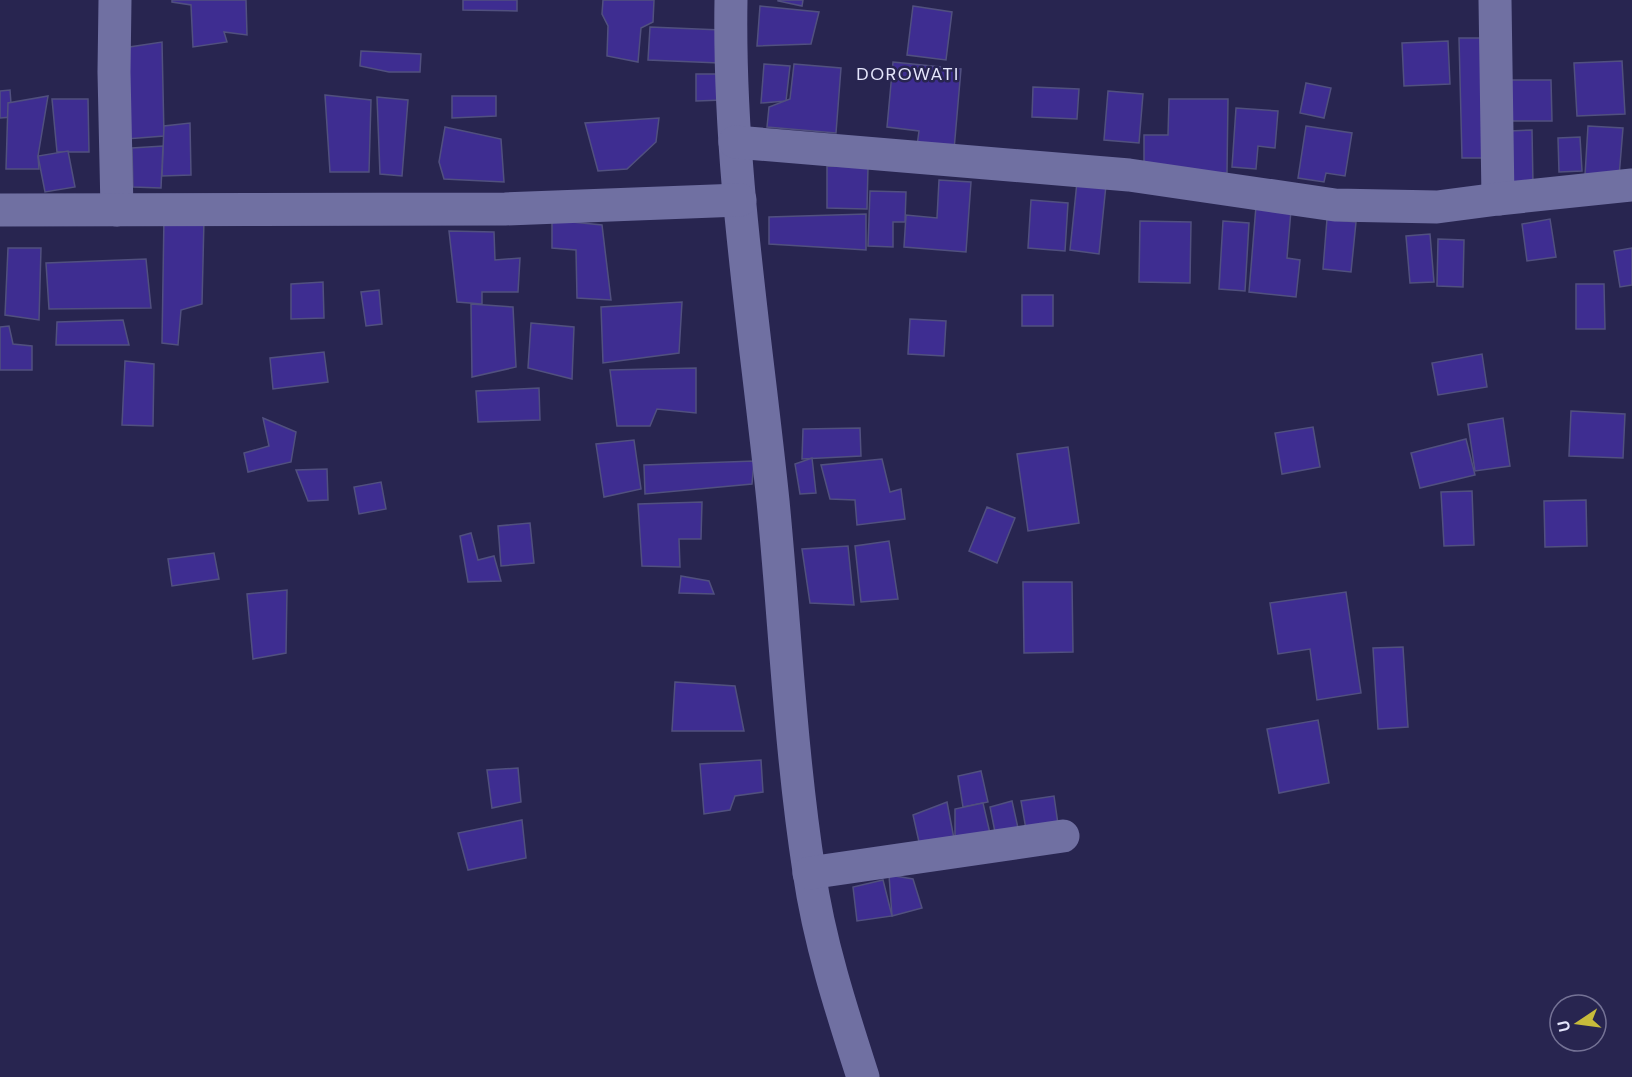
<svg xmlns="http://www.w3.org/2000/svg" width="1632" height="1077" font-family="'DM Sans',sans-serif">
<rect width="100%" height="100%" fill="#282550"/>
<g fill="#3e2d91" stroke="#51507f" stroke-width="1.5">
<path d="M172,0H246L247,35L224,32L227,42L193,47L191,5L172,2Z"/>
<path d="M463,0H517V11L463,10Z"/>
<path d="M603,0H654L653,22L641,28L638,62L607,56L608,26L602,14Z"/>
<path d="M778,0H803L802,6L778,1Z"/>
<path d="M760,6L819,12L811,44L757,46Z"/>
<path d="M913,6L952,12L946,60L907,55Z"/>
<path d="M650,27L721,30L719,63L648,60Z"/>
<path d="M1459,38H1488L1492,158H1462Z"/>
<path d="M1448,41L1450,84L1404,86L1402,43Z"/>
<path d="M162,42L164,136L126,139L123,48Z"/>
<path d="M361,51L421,54L420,72H389L360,66Z"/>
<path d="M1622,61L1625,114L1577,116L1574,63Z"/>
<path d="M893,62L961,69L954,150L917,146L919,131L887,127Z"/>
<path d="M764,64L790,66L786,101L761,103Z"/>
<path d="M794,64L841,68L836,133L767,127L769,107L790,99Z"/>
<path d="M696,74H722L723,100L696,101Z"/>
<path d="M1510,80H1551L1552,121H1510Z"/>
<path d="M1306,83L1331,88L1324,118L1300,113Z"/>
<path d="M1033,87L1079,89L1077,119L1032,117Z"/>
<path d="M10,90L12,117L0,118V91Z"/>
<path d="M1108,91L1143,94L1139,143L1104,140Z"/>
<path d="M325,95L371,100L369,172H330Z"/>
<path d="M48,96L38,156L39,169H6L8,103Z"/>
<path d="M452,96H496V116L452,118Z"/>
<path d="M377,97L408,100L402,176L380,174Z"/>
<path d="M52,99H88L89,152H57Z"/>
<path d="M1169,99H1228L1227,173H1144V135H1168Z"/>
<path d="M1236,108L1278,111L1275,148L1258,146L1256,169L1232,167Z"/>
<path d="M659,118L656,142L627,169L598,171L585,123Z"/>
<path d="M190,123L191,175L162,176L164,126Z"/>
<path d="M1306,126L1352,133L1345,176L1326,173L1324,182L1298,178Z"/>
<path d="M1588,126L1623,128L1619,177L1585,175Z"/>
<path d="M445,127L501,139L504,182L444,179L439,162Z"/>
<path d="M1532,130L1533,185H1512L1510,131Z"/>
<path d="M1580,137L1582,171L1559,172L1558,138Z"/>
<path d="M163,146L161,188L133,187L132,148Z"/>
<path d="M68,151L75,187L45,192L38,156Z"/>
<path d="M827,166L868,167L867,209L827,208Z"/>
<path d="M939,180L971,182L966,252L904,247L906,215L937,218Z"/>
<path d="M1077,182L1106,185L1099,254L1070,250Z"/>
<path d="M870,191L906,192L905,222H893V247L868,246Z"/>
<path d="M1031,200L1068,203L1065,251L1028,248Z"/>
<path d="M1256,206L1291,210L1287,258L1300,260L1296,297L1249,292Z"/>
<path d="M866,214V250L769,244V217Z"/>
<path d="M164,216L204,219L202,304L181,310L178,345L162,343Z"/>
<path d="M1327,219L1356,222L1351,272L1323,269Z"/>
<path d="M1550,219L1556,257L1527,261L1522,224Z"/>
<path d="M552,220L602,225L611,300L577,298L576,250L552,248Z"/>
<path d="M1140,221L1191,222L1190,283L1139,282Z"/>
<path d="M1223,221L1249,223L1245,291L1219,289Z"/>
<path d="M449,231L494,232L495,260L520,258L518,292H482V304L457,302Z"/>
<path d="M1430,234L1434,282L1410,283L1406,236Z"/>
<path d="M1438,239L1464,240L1463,287L1437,286Z"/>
<path d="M8,248H41L39,320L5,315Z"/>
<path d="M1632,248V285L1620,287L1614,251Z"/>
<path d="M146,259L151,308L49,309L46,263Z"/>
<path d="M323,282L324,318L291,319V284Z"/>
<path d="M1576,284H1604L1605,329H1576Z"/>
<path d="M379,290L382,324L366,326L361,292Z"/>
<rect x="1022" y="295" width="31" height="31"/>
<path d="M682,302L679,353L603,363L601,307Z"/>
<path d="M471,304L513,307L516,367L472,377Z"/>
<path d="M910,319L946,321L944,356L908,354Z"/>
<path d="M123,320L129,345H56L57,322Z"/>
<path d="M531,323L574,327L572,379L528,368Z"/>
<path d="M9,326L13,344L32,346V370H0V327Z"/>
<path d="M324,352L328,382L273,389L270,358Z"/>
<path d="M1482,354L1487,387L1438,395L1432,363Z"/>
<path d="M125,361L154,364L153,426L122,425Z"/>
<path d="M696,368V413L657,409L650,426H617L610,370Z"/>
<path d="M539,388L540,420L478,422L476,391Z"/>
<path d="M1571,411L1625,414L1623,458L1569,456Z"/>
<path d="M263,418L296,432L291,462L248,472L244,453L269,446Z"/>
<path d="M1503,418L1510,466L1475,471L1468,424Z"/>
<path d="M1313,427L1320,467L1282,474L1275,433Z"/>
<path d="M860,428L861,456L802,459L803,429Z"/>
<path d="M1466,439L1475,475L1420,488L1411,453Z"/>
<path d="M634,440L641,489L604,497L596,444Z"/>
<path d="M1068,447L1079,523L1028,531L1017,454Z"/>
<path d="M812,458L816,493L800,494L795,464Z"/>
<path d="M882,459L890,492L901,489L905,519L857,525L855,500L830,499L821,465Z"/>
<path d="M754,461L752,484L645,494L644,465Z"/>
<path d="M327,469L328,500L308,501L296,470Z"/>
<path d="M381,482L386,509L359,514L354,487Z"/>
<path d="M1472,491L1474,545L1444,546L1441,492Z"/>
<path d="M1586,500L1587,546L1545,547L1544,501Z"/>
<path d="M702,502L701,539H679L680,567L642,566L638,504Z"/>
<path d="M987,507L1015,518L997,563L969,551Z"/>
<path d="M530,523L534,563L501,566L498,526Z"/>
<path d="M471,533L478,560L494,556L501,581L468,582L460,536Z"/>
<path d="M889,541L898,599L861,602L855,546Z"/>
<path d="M848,546L854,605L810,603L802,549Z"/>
<path d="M214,553L219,579L172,586L168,559Z"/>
<path d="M681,576L709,581L714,594L679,593Z"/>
<path d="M1023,582H1072L1073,652L1024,653Z"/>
<path d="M287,590L286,653L253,659L247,594Z"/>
<path d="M1346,592L1361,693L1317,700L1310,649L1278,654L1270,603Z"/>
<path d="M1403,647L1408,727L1378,729L1373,648Z"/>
<path d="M675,682L735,686L744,731H672Z"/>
<path d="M1318,720L1329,783L1279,793L1267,729Z"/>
<path d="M761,760L763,792L735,796L730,810L704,814L700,764Z"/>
<path d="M518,768L521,802L492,808L487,770Z"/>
<path d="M981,771L988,802L963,807L958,776Z"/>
<path d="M1054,796L1059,831L1027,835L1021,801Z"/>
<path d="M1012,801L1020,837L997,842L990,807Z"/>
<path d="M947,802L955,844L921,851L913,815Z"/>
<path d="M983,803L992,842L955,847V809Z"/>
<path d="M522,820L526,858L468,870L458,833Z"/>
<path d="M889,875L913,879L922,908L892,916Z"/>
<path d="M883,880L892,916L857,921L853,887Z"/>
</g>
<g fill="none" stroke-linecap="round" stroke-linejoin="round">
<g stroke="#7070a2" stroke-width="33">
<path d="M115,0L114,72L117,210"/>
<path d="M731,0C728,168 756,335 773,501C785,624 790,748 809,871C819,941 841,1009 863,1077"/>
<path d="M1495,0L1498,199"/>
<path d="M735,142L1129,175L1335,205L1437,207L1498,199L1632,185"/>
<path d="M0,210L505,209L740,200"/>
<path d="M809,873L1063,836"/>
</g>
</g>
<g text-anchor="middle" stroke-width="5" stroke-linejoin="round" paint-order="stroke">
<g font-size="18" letter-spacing="1.5" fill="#e5e6fc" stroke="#282550">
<text x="908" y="80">DOROWATI</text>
</g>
</g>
<g transform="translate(1578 1023) rotate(257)"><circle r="28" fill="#282550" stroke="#747295" stroke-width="1.5"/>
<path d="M0-4.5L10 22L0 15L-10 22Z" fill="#c7bb3b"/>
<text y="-9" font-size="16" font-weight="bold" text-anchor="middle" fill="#e5e6fc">U</text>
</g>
</svg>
